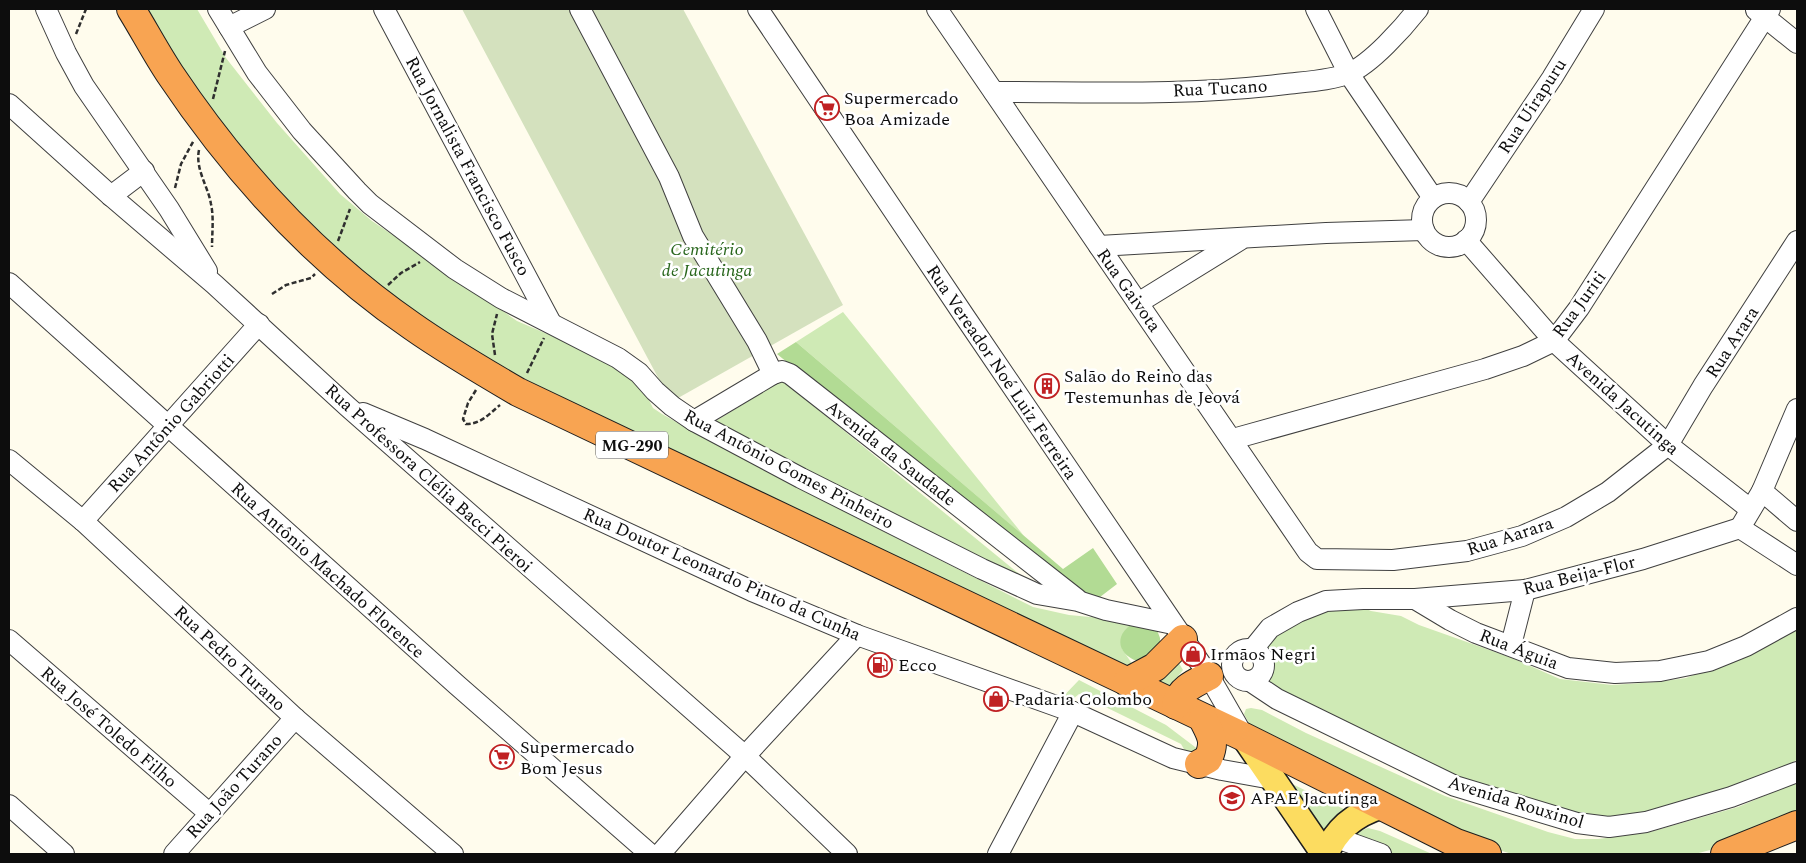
<svg xmlns="http://www.w3.org/2000/svg" width="1806" height="863" font-family="Spectral,serif">
<rect width="100%" height="100%" fill="#fffced"/>
<g fill="#cfeab5">
<path d="M144,9H197L226,58L277,123L340,194L372,221L434,263L517,321L552,336L625,372L647,396L653,408L662,414L708,440L857,518L1033,607L1069,615L1142,622L1122,649L1133,665L1120,667L590,413L471,351L351,269L262,178L190,83Z"/>
<path d="M843,312L1024,536L796,342Z"/>
<path d="M782,380L1045,595L708,426Z"/>
<path d="M1359,606L1371,611L1401,616L1419,625L1512,658L1560,679L1612,685L1657,682L1686,678L1746,655L1797,629V760L1774,771L1723,790L1669,806L1638,813L1589,819L1466,784L1312,714L1262,678L1260,654L1271,635L1314,612Z"/>
<path d="M1174,655L1183,670L1164,694L1149,683Z"/>
<path d="M1079,680L1166,725L1199,750L1192,763L1181,744L1079,694L1061,709L1054,706Z"/>
<path d="M1251,708L1262,710L1306,733L1445,796L1548,832L1575,839H1598L1650,832L1738,807L1797,782V819L1729,845L1695,854H1512L1469,841L1250,725L1244,714L1246,709Z"/>
<path d="M1284,780L1354,814L1325,831H1318Z"/>
<path d="M1368,828L1380,831L1432,854H1397L1377,850L1373,839H1359L1352,834Z"/>
</g>
<g fill="#b2db94">
<path d="M796,342L1063,569L1093,548L1117,584L1087,607L777,354Z"/>
<path d="M1134,623L1157,630L1160,638V647L1141,662C1118,657 1112,635 1134,623Z"/>
</g>
<path fill="#d4e1be" d="M462,9H683L843,305L671,402Z"/>
<g fill="none" stroke-linecap="round" stroke-linejoin="round">
<defs>
<g id="minor">
<path d="M46,9L66,53L84,86L169,209L207,271"/>
<path d="M218,9L257,73L302,131L357,191L370,204L455,269L501,298L618,358L639,373L655,391L672,406L694,421L801,478L982,569L1037,594L1078,601L1106,610L1173,624"/>
<path d="M384,9L551,323"/>
<path d="M580,9L669,177L693,236L757,341L773,374"/>
<path d="M758,9L965,317L1209,676L1244,737"/>
<path d="M937,9L1308,552L1317,559L1393,560L1467,551L1522,536L1566,517L1608,492L1668,445L1703,386L1797,241"/>
<path d="M1316,9L1349,74L1433,198"/>
<path d="M1756,10L1797,43"/>
<path d="M229,27L265,9"/>
<path d="M994,92C1091,92 1189,96 1286,84C1302,82 1335,80 1349,73C1371,64 1403,28 1418,9"/>
<path d="M9,104L111,196L214,284L348,407L745,756L847,854"/>
<circle cx="1449" cy="220" r="27"/>
<path d="M111,196L144,171"/>
<path d="M1469,202L1552,78L1594,9"/>
<path d="M1466,240L1554,341L1668,445L1750,509"/>
<path d="M1099,246L1326,233L1424,230"/>
<path d="M9,283L457,685L650,854"/>
<path d="M1138,303L1240,240"/>
<path d="M363,413L425,439L752,591L857,635L1073,712L1173,758L1222,770L1272,779"/>
<path d="M694,421L773,374L782,371L790,374L1077,599"/>
<path d="M1233,439L1485,369L1523,356L1554,341L1579,308L1770,9"/>
<path d="M9,460L83,521L295,718L453,854"/>
<path d="M1762,491L1797,409"/>
<path d="M83,521L259,324"/>
<path d="M1797,521L1762,491L1740,528L1797,565"/>
<path d="M1415,599L1450,620L1476,633L1568,668L1615,673L1660,671L1709,661L1746,646L1797,618"/>
<path d="M9,640L210,814"/>
<path d="M1511,645L1525,590"/>
<circle cx="1248" cy="665" r="16"/>
<path d="M1253,649L1270,628L1298,612L1326,601L1363,599H1415L1525,590L1643,559L1740,528"/>
<path d="M1250,681L1277,699L1455,786L1577,823L1609,827L1646,822L1731,797L1797,772"/>
<path d="M9,805L64,854"/>
<path d="M1334,837L1381,854"/>
<path d="M174,854L295,718"/>
<path d="M660,854L745,756L857,635"/>
<path d="M998,854L1073,712"/>
</g>
<g id="major">
<path d="M1244,737L1324,854"/>
<path d="M1326,854C1336,829 1355,814 1381,806"/>
</g>
<g id="highway">
<path d="M131,9C144,30 156,53 170,74C235,171 316,260 412,326C446,350 482,371 518,392L1244,737L1456,843L1487,854"/>
<path d="M1127,682L1155,667L1183,639"/>
<path d="M1176,705C1180,689 1195,683 1209,676"/>
<path d="M1199,764L1208,759C1216,741 1211,735 1203,719"/>
<path d="M1725,854L1797,825"/>
</g>
</defs>
<use href="#minor" stroke="#404040" stroke-width="22"/>
<use href="#major" stroke="#1e1e1e" stroke-width="28"/>
<use href="#highway" stroke="#1e1e1e" stroke-width="30"/>
<g stroke="#2f2f2f" stroke-width="2.5" stroke-dasharray="5 2.5" stroke-linecap="butt">
<path d="M76,34L86,9"/>
<path d="M213,99L225,51"/>
<path d="M199,150C195,169 208,186 211,204C214,218 212,233 212,247"/>
<path d="M175,188L181,164L194,140"/>
<path d="M338,241L350,209"/>
<path d="M388,285L401,273L420,262"/>
<path d="M272,294L286,285L311,278L315,274"/>
<path d="M495,355L492,334L497,314"/>
<path d="M527,373L544,338"/>
<path d="M476,390L468,403L463,419L466,424C481,424 489,414 500,405"/>
</g>
<use href="#minor" stroke="#fff" stroke-width="20"/>
<use href="#major" stroke="#fcdc60" stroke-width="25"/>
<use href="#highway" stroke="#f8a452" stroke-width="28"/>
</g>
<defs>
<symbol id="supermarket-ring" viewBox="-11 -11 22 22"><circle r="9.5" fill="#fff" stroke="#c02123" stroke-width="1.5"/><path d="M-6-5.5h2.5l.6 2H6L4.5 2H-2.5L-4.4-4H-6ZM-1.5 3.2a1.3 1.3 0 1 0 .1 0ZM3 3.2a1.3 1.3 0 1 0 .1 0Z" fill="#c02123"/></symbol>
<symbol id="building-ring" viewBox="-11 -11 22 22"><circle r="9.5" fill="#fff" stroke="#c02123" stroke-width="1.5"/><path d="M-4-6H4V6H1V3H-1V6H-4ZM-2.5-4.3h1.7v1.8h-1.7ZM.8-4.3h1.7v1.8H.8ZM-2.5-1h1.7V.8h-1.7ZM.8-1h1.7V.8H.8Z" fill="#c02123"/></symbol>
<symbol id="shop-ring" viewBox="-11 -11 22 22"><circle r="9.5" fill="#fff" stroke="#c02123" stroke-width="1.5"/><path d="M-5-2.5h2.3a2.7 3.5 0 0 1 5.4 0H5L5.5 6h-11ZM-1.5-2.5h3a1.5 2.3 0 0 0-3 0Z" fill="#c02123"/></symbol>
<symbol id="fuel-ring" viewBox="-11 -11 22 22"><circle r="9.5" fill="#fff" stroke="#c02123" stroke-width="1.5"/><path d="M-5.5-6h7V0h2V4h1.3V-2.5L3-4.5l.8-.8L6-3V5H2.5V1h-1V6h-7ZM-4.2-4.7v3.2H.2V-4.7Z" fill="#c02123"/></symbol>
<symbol id="school-ring" viewBox="-11 -11 22 22"><circle r="9.5" fill="#fff" stroke="#c02123" stroke-width="1.5"/><path d="M0-5L7-2L0 1L-7-2ZM-4 1L0 2.5L4 1V4Q0 6-4 4Z" fill="#c02123"/></symbol>
</defs>
<g fill-rule="evenodd">
<use href="#supermarket-ring" x="813" y="94" width="28" height="28"/>
<use href="#building-ring" x="1033" y="372" width="28" height="28"/>
<use href="#shop-ring" x="1179" y="640" width="28" height="28"/>
<use href="#fuel-ring" x="866" y="651" width="28" height="28"/>
<use href="#shop-ring" x="982" y="685" width="28" height="28"/>
<use href="#supermarket-ring" x="488" y="743" width="28" height="28"/>
<use href="#school-ring" x="1218" y="784" width="28" height="28"/>
</g>
<g text-anchor="middle" stroke-width="5" stroke-linejoin="round" paint-order="stroke">
<rect fill="#fff" stroke="#565656" stroke-width="1" x="596" y="431.5" width="72" height="27" rx="4"/>
<g font-size="16" font-weight="bold" fill="#0d0d0d">
<text x="632" y="451">MG-290</text>
</g>
<g font-size="18" fill="#0d0d0d" stroke="#fff">
<text transform="translate(1220 88) rotate(-3)" y="6">Rua Tucano</text>
<text transform="translate(1532 106) rotate(-57)" y="6">Rua Uirapuru</text>
<text transform="translate(468 166) rotate(62)" y="6">Rua Jornalista Francisco Fusco</text>
<text transform="translate(1129 290) rotate(55)" y="6">Rua Gaivota</text>
<text transform="translate(1579 304) rotate(-54)" y="6">Rua Juriti</text>
<text transform="translate(1732 342) rotate(-57)" y="6">Rua Arara</text>
<text transform="translate(1002 372) rotate(56)" y="6">Rua Vereador Noé Luiz Ferreira</text>
<text transform="translate(1623 403) rotate(42)" y="6">Avenida Jacutinga</text>
<text transform="translate(171 423) rotate(-48)" y="6">Rua Antônio Gabriotti</text>
<text transform="translate(891 453) rotate(38)" y="6">Avenida da Saudade</text>
<text transform="translate(789 469) rotate(28)" y="6">Rua Antônio Gomes Pinheiro</text>
<text transform="translate(429 478) rotate(42)" y="6">Rua Professora Clélia Bacci Pieroi</text>
<text transform="translate(1510 536) rotate(-18)" y="6">Rua Aarara</text>
<text transform="translate(328 570) rotate(42)" y="6">Rua Antônio Machado Florence</text>
<text transform="translate(722 574) rotate(24)" y="6">Rua Doutor Leonardo Pinto da Cunha</text>
<text transform="translate(1579 575) rotate(-14)" y="6">Rua Beija-Flor</text>
<text transform="translate(1519 649) rotate(21)" y="6">Rua Águia</text>
<text transform="translate(230 658) rotate(43)" y="6">Rua Pedro Turano</text>
<text transform="translate(109 727) rotate(41)" y="6">Rua José Toledo Filho</text>
<text transform="translate(234 786) rotate(-48)" y="6">Rua João Turano</text>
<text transform="translate(1516 802) rotate(17)" y="6">Avenida Rouxinol</text>
</g>
<g font-size="18" fill="#0d0d0d" stroke="#fff" text-anchor="start">
<text x="844" y="104">Supermercado<tspan x="844" dy="21">Boa Amizade</tspan></text>
<text x="1064" y="382">Salão do Reino das<tspan x="1064" dy="21">Testemunhas de Jeová</tspan></text>
<text x="1210" y="660">Irmãos Negri</text>
<text x="898" y="671">Ecco</text>
<text x="1014" y="705">Padaria Colombo</text>
<text x="520" y="753">Supermercado<tspan x="520" dy="21">Bom Jesus</tspan></text>
<text x="1250" y="804">APAE Jacutinga</text>
</g>
<g font-size="18" font-style="italic" fill="#28661c" stroke="#fff">
<text x="707" y="255">Cemitério<tspan x="707" dy="21">de Jacutinga</tspan></text>
</g>
</g>
<rect width="1806" height="863" fill="none" stroke="#0d0d0d" stroke-width="20"/>
</svg>
